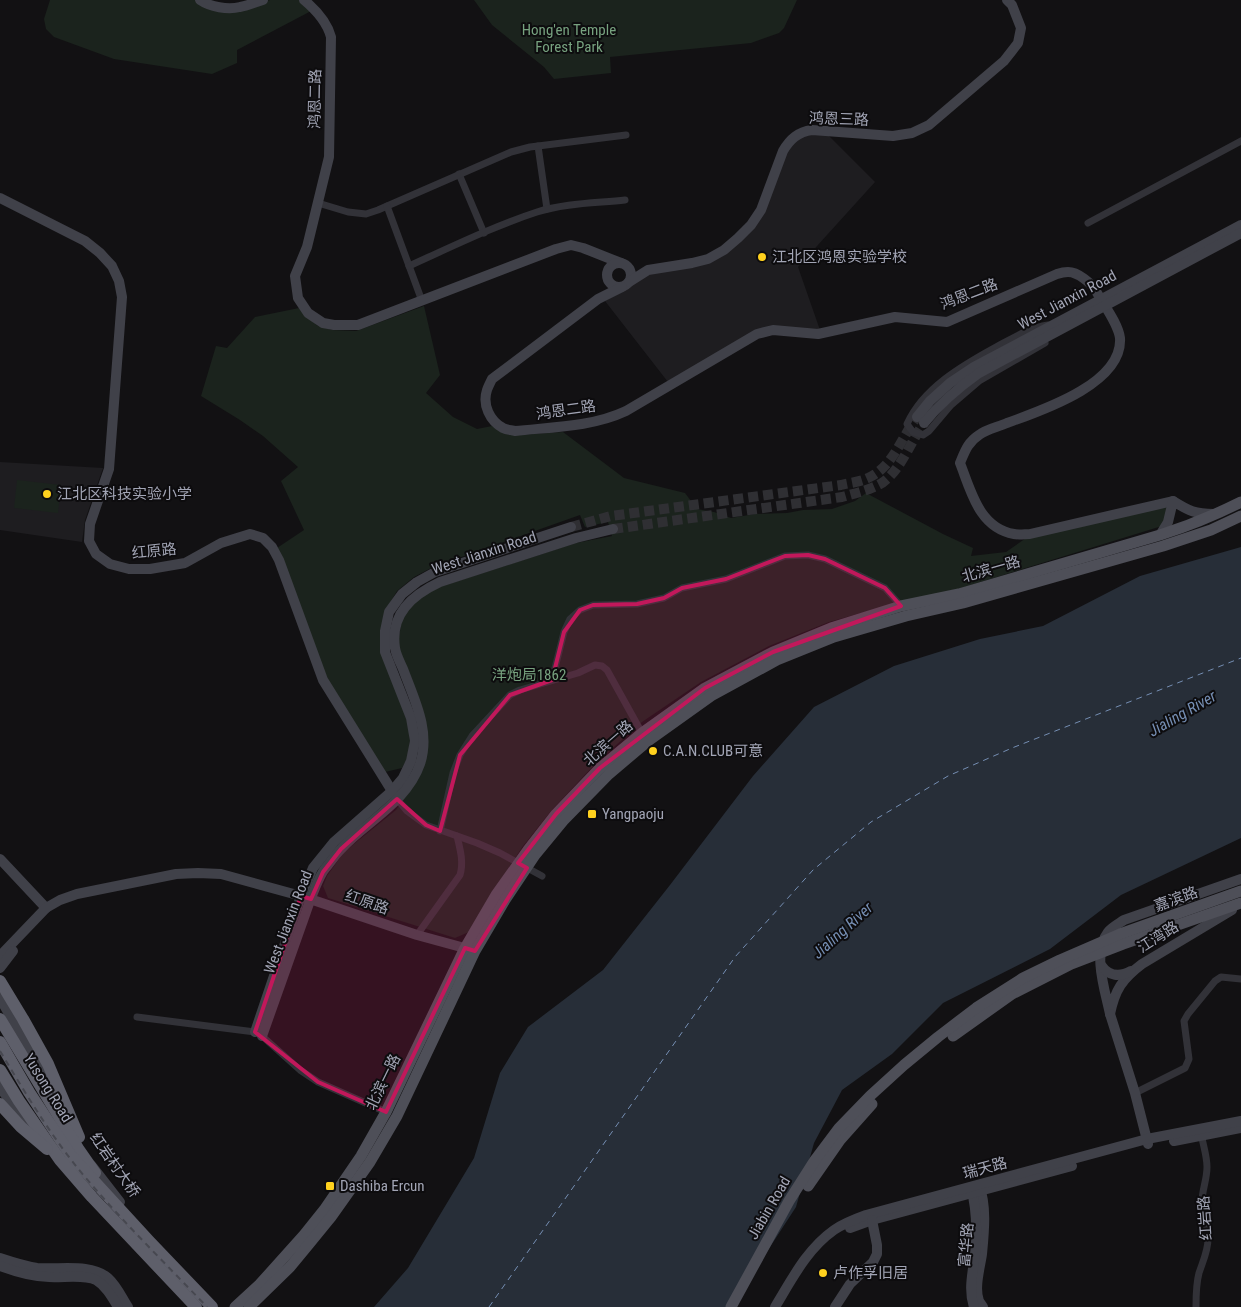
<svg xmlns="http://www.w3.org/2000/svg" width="1241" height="1307" font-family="'Roboto Condensed','Noto Sans SC',sans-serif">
<rect width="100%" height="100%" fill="#121113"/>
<g fill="#1e1d20">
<path d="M804,134L828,135L875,182L798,267L820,330L772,327L668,382L605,301L649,273L693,267L740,241L790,146Z"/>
<path d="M0,462L103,468L85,520L82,542L0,530Z"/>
</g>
<g fill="#1b231d">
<path d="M50,0H198L239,9L270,0H302L313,10L237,50V63L212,74L114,59L54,37L46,29L44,19Z"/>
<path d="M474,0H797L784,28L779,33L751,43L610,57L611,73L554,79L544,67L492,25Z"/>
<path d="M424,306L440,375L426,393L453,417L477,429L492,426L518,435L563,432L624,478L685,493L697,509L714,512L731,518L755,514L787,513L803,510L832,509L855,501L866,493L943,534L973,548L971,556L1006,552L1029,536L1165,505L1168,509L1162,526L958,589L908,600L829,622L769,646L701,682L642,722L596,763L551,811L523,846L492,893L469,932L455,938L328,898L323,886L327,876L344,852L396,810L415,783L428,742L397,649L403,613L427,591L576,543L612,536L608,522L585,527L580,515L433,567L414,577L397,591L385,611L381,631L408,721L410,741L408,757L402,768L385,772L327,678L277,548L304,530L281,481L298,467L263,436L240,420L201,396L216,346L227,348L255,317L299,308L305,315L318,326L332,330L356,331Z"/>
<path d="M17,480L61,485L58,513L14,508Z"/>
</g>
<path fill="#272e38" d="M1241,547V838L1121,895L1050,949L943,1003L892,1054L842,1090L814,1143L796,1207L731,1307H374L408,1268L474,1158L500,1073L528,1027L603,970L670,885L753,776L814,707L894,666L980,639L1043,626L1140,576Z"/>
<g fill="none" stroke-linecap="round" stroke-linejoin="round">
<path stroke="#758eb3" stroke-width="1" stroke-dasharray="6 5" stroke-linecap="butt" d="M489,1307L735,957L813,870L871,822L948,776L1012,748L1241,658"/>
<g stroke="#2f2f33" stroke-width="10" stroke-dasharray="10 5" stroke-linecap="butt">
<path d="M571,527L611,516L841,485C849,483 860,482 868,478C893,467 901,438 917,417"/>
<path d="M613,529L842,497C856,493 870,490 882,483C901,470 911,441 924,423"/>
</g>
<g stroke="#323238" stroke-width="7">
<path d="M538,146L547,209"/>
<path d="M459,174L484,233"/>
<path d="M318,203L348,212L366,214L378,210L511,152L530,147L626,135"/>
<path d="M387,206L422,301"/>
<path d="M1088,223L1241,141"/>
<path d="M409,266C451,247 494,226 537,212C564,203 598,203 625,200"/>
<path d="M1045,343L979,381L951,405L929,431L923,435L913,432L907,424C923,388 963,365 996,347C1013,338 1029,328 1048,325"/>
<path d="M552,680L564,632L570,619L580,610L593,605L637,604L664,598L682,588L726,579L785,556L808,555L825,559L885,588L901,606"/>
<path d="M397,799L407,811L426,825L477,843L500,853L542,876"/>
<path d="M440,831L453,773L460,755L472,736L510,695L520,690L578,673L595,665L602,666L607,670L642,733"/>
<path d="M417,935L460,875C464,862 460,849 457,836"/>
<path d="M137,1017L255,1032L262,1036L300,1070L318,1082L386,1112"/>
<path d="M1135,1093L1185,1068L1189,1059L1184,1021L1188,1014L1215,981L1221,977L1241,979"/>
<path d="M1196,1307C1196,1296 1196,1284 1199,1273C1203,1261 1208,1251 1208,1239C1209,1227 1203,1217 1202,1205C1201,1192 1207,1181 1207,1167C1207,1156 1203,1145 1201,1133"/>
</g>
<g stroke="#404149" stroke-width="10">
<path d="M200,0C210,7 228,10 240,7C248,6 255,2 263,0"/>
<path d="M304,0C316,10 327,22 331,37L329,157L307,247L295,276L298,298L308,313L323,323L334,325H358L556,249L571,245L583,248L621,263"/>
<path d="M0,198L85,241L100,253L112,266L119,281L122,297L109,469L90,524L89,541L96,554L110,564L129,569H150L185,563L221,543L250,534L263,538L272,547L279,560L323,680L392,791"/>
<circle cx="619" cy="275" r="12"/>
<path d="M629,282L648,270L692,263L708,259L724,250L738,238L751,225L761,210L783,151C790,139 798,132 812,130L893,136L912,133L929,125L1004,61L1018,43L1021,28L1012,5L1007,0"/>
<path d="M622,287L598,299L492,379C490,383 488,387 487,390C482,405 490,421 503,428C507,430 512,430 515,431C552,427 592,427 626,411L757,334L773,330L818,334L895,317L947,322L1057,274C1060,273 1065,272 1068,272C1078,272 1091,283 1096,291C1103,304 1118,323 1120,338C1123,384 1040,411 1007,423C998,427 986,429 979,435C968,442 965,451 960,463C971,491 979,528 1014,534C1019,535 1025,534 1030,534L1173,501"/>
<path d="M917,417L930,401L950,383L974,367L1241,225"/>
<path d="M924,423C941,402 958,388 979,373L1241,233"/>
<path d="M1160,535L1168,522L1173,501C1189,511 1195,514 1214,514"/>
<path d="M0,859L46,908"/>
<path d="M1232,910L1142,964C1122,979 1115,990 1110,1014C1105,990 1092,953 1108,932C1112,927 1118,924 1124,920L1241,879"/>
<path d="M0,956L46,908L60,900L77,894L176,874L198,873L221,874L301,896L417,935L472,950"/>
<path d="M1101,965C1109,977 1120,977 1131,971"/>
<path d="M0,968L13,951"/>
<path d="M0,998L42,1072L62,1112"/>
<path d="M1110,1014L1135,1093L1148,1144"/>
<path d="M255,1032L301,896L313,868L334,842L392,791L403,778L411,761L415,741L411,718L385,652V631L389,612L402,594L417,582L435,572L571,527"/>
<path d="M262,1036C275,999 288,963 301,926C307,910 315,883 324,870C330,863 335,855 341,849C367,821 407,802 420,764C431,731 414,699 403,669C400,662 396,655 395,648C390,614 412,595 440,582L576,538L613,529"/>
<path d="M0,1087L17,1111L31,1128"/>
<path d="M1174,1141L1241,1128"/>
<path d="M92,1166L120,1202"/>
<path d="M979,1185C987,1206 984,1233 982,1254C980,1268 974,1288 979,1301C980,1303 982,1305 983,1307"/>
<path d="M971,1188C977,1209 977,1232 975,1254C973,1272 968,1289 974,1307"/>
<path d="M850,1228L872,1220L1072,1166"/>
<path d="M0,1258C12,1262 25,1266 37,1268C59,1270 91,1263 108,1278C117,1286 122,1298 128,1307"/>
<path d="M0,1266C16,1272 32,1277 49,1277C63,1278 84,1274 96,1280C106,1286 112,1297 118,1307"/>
<path d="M775,1307C792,1279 807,1249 834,1230C844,1223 855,1219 866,1215L1147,1139L1241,1121"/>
<path d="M835,1307L850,1284L873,1262L877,1254V1245L872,1220"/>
</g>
<g stroke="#4e4f58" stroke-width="11">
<path d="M953,1036L1012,994L1071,964L1123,944L1241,903"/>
<path d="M808,1186L840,1140L872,1104"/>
<path d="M235,1307L260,1284L304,1235L324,1210L361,1156L386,1112L465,948L496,895L528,850L556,814L600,768L642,733L705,688L773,652L831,628L901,606L959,594L1160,535C1188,526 1215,515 1241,502"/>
<path d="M249,1307L290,1267L309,1244L331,1217L370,1162L397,1116L475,951L505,900L535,855L563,821L609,774L648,741L711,696L777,660L834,637L906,616L963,603L1163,546L1211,530L1241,516"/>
<path d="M731,1307L789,1201L815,1160L839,1128L870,1096L904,1065L938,1037L976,1008L1023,978L1060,960L1120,934L1241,891"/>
</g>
<g stroke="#5e5f6a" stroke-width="12">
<path d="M0,981L23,1019L48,1064L79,1137"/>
<path d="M0,1019L79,1150L95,1173"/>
<path d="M0,1042L29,1092L71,1156L149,1241L212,1307"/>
<path d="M0,1070L19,1101L60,1160L92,1197L196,1307"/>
<path d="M0,1104L21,1127L47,1149"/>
</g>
<path stroke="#474850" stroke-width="2" stroke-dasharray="6 5" stroke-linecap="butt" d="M0,1051C26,1094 52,1138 85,1177C123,1222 166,1264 207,1307"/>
</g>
<path fill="#c2185b" fill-opacity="0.2" stroke="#c2185b" stroke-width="4" stroke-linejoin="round" d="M808,555L825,559L885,588L901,606L773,652L705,688L600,768L556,814L518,863L527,868L475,951L465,948L386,1112L318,1082L255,1032L301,896L311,899L323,872L341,849L397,799L426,825L440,831L460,755L510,695L552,680L564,632L580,610L593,605L637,604L664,598L682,588L726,579L785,556Z"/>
<g fill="#ffd11e" stroke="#0d0c0e" stroke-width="2">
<circle cx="762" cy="257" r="5"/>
<circle cx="47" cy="494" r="5"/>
<circle cx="653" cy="751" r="5"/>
<rect x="587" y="809" width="10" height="10" rx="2.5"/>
<rect x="325" y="1181" width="10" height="10" rx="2.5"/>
<circle cx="823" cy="1273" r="5"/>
</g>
<g text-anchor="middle" stroke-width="4" stroke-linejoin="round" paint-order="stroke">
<g font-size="15" fill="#77a27f" stroke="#0d0c0e">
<text x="569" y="35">Hong'en Temple<tspan x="569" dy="17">Forest Park</tspan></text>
<text x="529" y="680">洋炮局1862</text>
</g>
<g font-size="15" fill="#a2a5b5" stroke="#0d0c0e">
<text transform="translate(315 99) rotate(-89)" y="5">鸿恩二路</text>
<text transform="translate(839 119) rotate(2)" y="5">鸿恩三路</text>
<text transform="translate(969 294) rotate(-21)" y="5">鸿恩二路</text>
<text transform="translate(1067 300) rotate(-28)" y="5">West Jianxin Road</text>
<text transform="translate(566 410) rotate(-8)" y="5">鸿恩二路</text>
<text transform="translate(154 551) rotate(-6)" y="5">红原路</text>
<text transform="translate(484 553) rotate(-18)" y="5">West Jianxin Road</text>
<text transform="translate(991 569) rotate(-16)" y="5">北滨一路</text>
<text transform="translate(608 743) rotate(-41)" y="5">北滨一路</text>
<text transform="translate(1176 899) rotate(-20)" y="5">嘉滨路</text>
<text transform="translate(367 902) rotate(19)" y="5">红原路</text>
<text transform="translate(288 922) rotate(-69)" y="5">West Jianxin Road</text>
<text transform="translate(1158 937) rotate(-32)" y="5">江湾路</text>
<text transform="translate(383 1082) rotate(-64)" y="5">北滨一路</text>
<text transform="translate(48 1088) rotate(58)" y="5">Yusong Road</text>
<text transform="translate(115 1165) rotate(55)" y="5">红岩村大桥</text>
<text transform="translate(985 1168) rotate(-15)" y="5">瑞天路</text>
<text transform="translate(769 1208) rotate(-60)" y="5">Jiabin Road</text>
<text transform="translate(1205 1218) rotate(-94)" y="5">红岩路</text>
<text transform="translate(966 1245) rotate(-85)" y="5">富华路</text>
</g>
<g font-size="15" fill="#a2a5b5" stroke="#0d0c0e" text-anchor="start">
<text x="772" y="262">江北区鸿恩实验学校</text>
<text x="57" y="499">江北区科技实验小学</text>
<text x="663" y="756">C.A.N.CLUB可意</text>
<text x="602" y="819">Yangpaoju</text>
<text x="340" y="1191">Dashiba Ercun</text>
<text x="833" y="1278">卢作孚旧居</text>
</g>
<g font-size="16" font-style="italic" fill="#758eb3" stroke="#0d0c0e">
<text transform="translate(1182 713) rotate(-30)" y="6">Jialing River</text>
<text transform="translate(842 930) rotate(-42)" y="6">Jialing River</text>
</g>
</g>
</svg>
